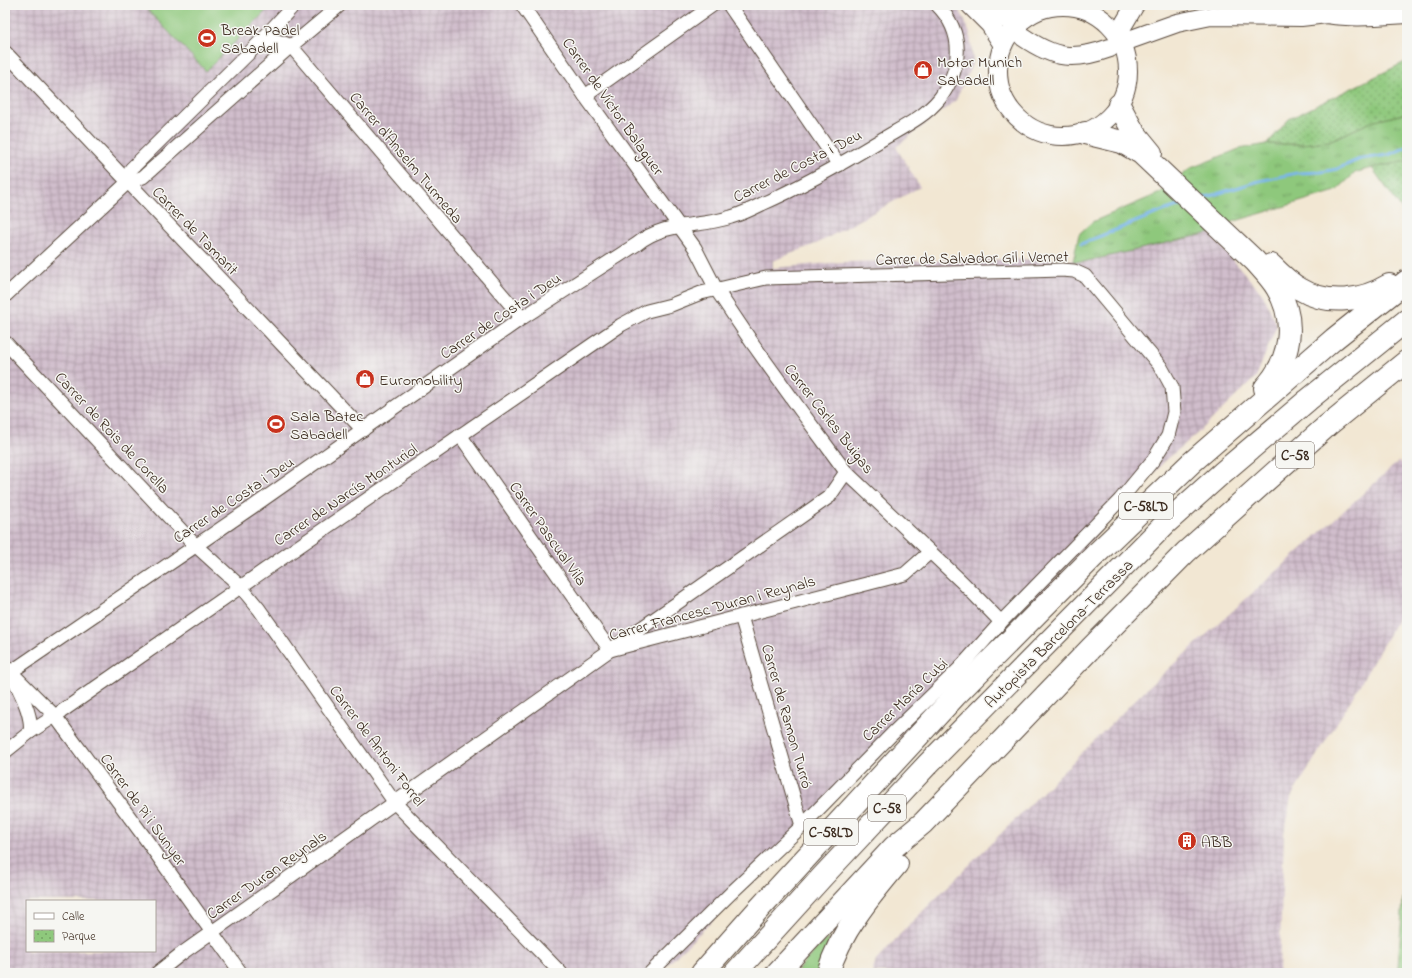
<svg xmlns="http://www.w3.org/2000/svg" width="1412" height="978" font-family="'Indie Flower',sans-serif">
<defs>
<pattern id="industrial-grid" width="8" height="8" patternUnits="userSpaceOnUse"><rect width="8" height="8" fill="#d0bdcc"/><path d="M0 4h8M4 0v8" fill="none" stroke="#aa9aa5"/></pattern>
<pattern id="grass-tufts" width="24" height="20" patternUnits="userSpaceOnUse"><rect width="24" height="20" fill="#8ec87c"/><path d="M3 7l-1-3M5 7V3M7 7l1-3M15 17l-1-3M17 17v-4M19 17l1-3" fill="none" stroke="#75a365"/></pattern>
<pattern id="park-dots" width="8" height="8" patternUnits="userSpaceOnUse"><rect width="8" height="8" fill="#8ec87c"/><path d="M2 2h.1M6 6h.1" fill="none" stroke="#75a365" stroke-width="1.8" stroke-linecap="round"/></pattern>
</defs>
<rect width="100%" height="100%" fill="#f6f6f2"/>
<filter id="ink" filterUnits="userSpaceOnUse"><feTurbulence type="fractalNoise" baseFrequency=".025" numOctaves="2"/><feDisplacementMap in="SourceGraphic" scale="8" xChannelSelector="R" yChannelSelector="G"/><feConvolveMatrix kernelMatrix="1 2 1 2 8 2 1 2 1" color-interpolation-filters="sRGB"/></filter>
<filter id="wash" filterUnits="userSpaceOnUse"><feTurbulence type="fractalNoise" baseFrequency=".012" numOctaves="4" result="noise"/><feDisplacementMap in="SourceGraphic" scale="16" xChannelSelector="R" yChannelSelector="G"/><feGaussianBlur stdDeviation="0.9" result="paint"/><feColorMatrix in="noise" values="0 0 0 0 0 0 0 0 0 0 0 0 0 0 0 0 0 1.4 0 .05"/><feComposite in="paint" operator="in"/></filter>
<g filter="url(#wash)">
<rect width="100%" height="100%" fill="#f2e7d3"/>
<g fill="url(#industrial-grid)" fill-rule="evenodd">
<path d="M5,5H954L963,16L970,34L973,62L956,100L896,147L920,187L818,243L773,261V268L842,262L1055,259L1083,262L1210,233L1263,295L1277,325L1256,377L1200,431L1164,462L1008,630L659,973H5ZM27,901H155V951H27Z"/>
<path d="M1399,461L1407,469V603L1348,705L1291,797L1284,833L1279,973H872L876,961L903,931L1146,689Z"/>
</g>
<g fill="url(#grass-tufts)" stroke="#64794d">
<path d="M1407,113V161L1364,170L1355,173L1336,191L1232,222L1210,233L1083,262L1073,261L1079,234L1092,222L1160,193L1191,168L1239,149L1267,144H1302L1329,141L1371,122Z"/>
<path d="M1407,846V973H1398V966Z"/>
<path d="M830,937L819,973H795L816,949Z"/>
</g>
<g fill="url(#park-dots)" stroke="#64794d">
<path d="M1407,61V113L1371,122L1329,141L1302,144H1267L1289,119Z"/>
<path d="M1407,161V215H1406L1372,168Z"/>
</g>
<path fill="#8ec87c" stroke="#64794d" d="M143,5H272L206,71Z"/>
<g fill="none" stroke-linecap="round" stroke-linejoin="round">
<g stroke="#7ab6ec" stroke-width="3">
<path d="M1200,199L1259,181L1297,173L1321,172L1337,169L1360,159L1388,155L1407,147"/>
<path d="M1081,244L1160,212L1184,204"/>
</g>
</g>
</g>
<g filter="url(#ink)">
<g fill="none" stroke-linecap="round" stroke-linejoin="round">
<path stroke="#cdc1af" stroke-width="18" stroke-dasharray="18 9" stroke-linecap="butt" d="M1007,20L1023,37"/>
<defs>
<g id="street">
<path d="M522,5L585,96L695,248L716,289L753,344L801,411L846,472L963,583L1001,622"/>
<path d="M729,5L839,165"/>
<path d="M256,46C271,39 276,39 291,46L522,318"/>
<path d="M5,52L363,430"/>
<path d="M585,96L713,5"/>
<path d="M127,183L131,169L256,46L294,5"/>
<path d="M5,296L127,183L143,177L291,46L340,5"/>
<path d="M5,342L195,545L240,586L259,609L395,803L561,973"/>
<path d="M460,435L610,650L829,497L846,472"/>
<path d="M741,616L802,826"/>
<path d="M5,666L55,716L145,838L241,973"/>
<path d="M5,676L251,508L522,318L637,244C664,221 699,228 731,217C742,214 752,209 762,204C803,186 843,163 881,140C901,128 925,117 940,98C962,68 965,33 937,5"/>
<path d="M13,677C20,693 33,715 30,732"/>
<path d="M5,752L30,732L55,716C243,584 431,455 621,325L647,311L671,305L701,293L766,278L1062,270L1074,271L1085,276L1161,367L1172,387L1174,412L1168,436L1154,459L1120,500L1001,622L958,670L892,734L802,826L731,893L650,973"/>
<path d="M157,973L181,954L610,650L905,574L930,552"/>
</g>
<g id="secondary">
<path d="M970,5L990,25L1003,45"/>
<path d="M990,5L1007,20"/>
<path d="M1007,5L1028,16"/>
<circle cx="1063" cy="71" r="65"/>
<path d="M1316,12C1346,19 1377,16 1407,14"/>
<path d="M1023,37C1055,59 1074,61 1110,48"/>
<path d="M1120,38L1122,27L1135,5"/>
<path d="M1132,39L1177,23L1211,16L1301,17L1327,14"/>
</g>
<g id="highway">
<path d="M1119,105L1133,131L1151,153"/>
<path d="M1085,133L1122,142L1141,153L1255,261C1263,270 1271,278 1277,288C1297,321 1291,360 1265,388"/>
<path d="M1271,265C1280,274 1289,283 1300,289C1328,306 1362,301 1389,285"/>
<path d="M702,973L757,911L955,696L1095,555L1191,463L1334,339L1407,281"/>
<path d="M735,973L823,876L927,765L1166,523L1222,473L1308,400L1407,320"/>
<path d="M777,973L894,847L923,823L1091,648L1186,552L1328,425L1407,361"/>
<path d="M828,973C840,932 870,896 897,864"/>
</g>
</defs>
<use href="#street" stroke="#564639" stroke-width="15"/>
<use href="#secondary" stroke="#564639" stroke-width="20"/>
<use href="#highway" stroke="#564639" stroke-width="24"/>
<use href="#street" stroke="#fff" stroke-width="13"/>
<use href="#secondary" stroke="#fff" stroke-width="18"/>
<use href="#highway" stroke="#fff" stroke-width="22"/>
</g>
</g>
<defs>
<symbol id="stadium-disc" viewBox="-11 -11 22 22"><circle r="9.5" fill="#c8321e" stroke="#f6f6f2"/><path d="M0-5a6.5 5 0 1 0 0 10a6.5 5 0 1 0 0-10ZM-3.5-1.8h7v3.6h-7Z" fill="#fff"/></symbol>
<symbol id="shop-disc" viewBox="-11 -11 22 22"><circle r="9.5" fill="#c8321e" stroke="#f6f6f2"/><path d="M-5-2.5h2.3a2.7 3.5 0 0 1 5.4 0H5L5.5 6h-11ZM-1.5-2.5h3a1.5 2.3 0 0 0-3 0Z" fill="#fff"/></symbol>
<symbol id="building-disc" viewBox="-11 -11 22 22"><circle r="9.5" fill="#c8321e" stroke="#f6f6f2"/><path d="M-4-6H4V6H1V3H-1V6H-4ZM-2.5-4.3h1.7v1.8h-1.7ZM.8-4.3h1.7v1.8H.8ZM-2.5-1h1.7V.8h-1.7ZM.8-1h1.7V.8H.8Z" fill="#fff"/></symbol>
</defs>
<g fill-rule="evenodd">
<use href="#stadium-disc" x="196" y="27" width="22" height="22"/>
<use href="#shop-disc" x="912" y="59" width="22" height="22"/>
<use href="#shop-disc" x="354" y="368" width="22" height="22"/>
<use href="#stadium-disc" x="265" y="413" width="22" height="22"/>
<use href="#building-disc" x="1176" y="830" width="22" height="22"/>
</g>
<g text-anchor="middle" stroke-width="3" stroke-linejoin="round" paint-order="stroke">
<g fill="#f6f6f2" stroke="#73675e" stroke-width="1">
<rect x="1276" y="442" width="38" height="26" rx="3"/>
<rect x="1119" y="493" width="54" height="26" rx="3"/>
<rect x="868" y="795" width="38" height="26" rx="3"/>
<rect x="804" y="819" width="54" height="26" rx="3"/>
</g>
<g font-size="15" font-weight="bold" fill="#3b2a1e">
<text x="1295" y="460">C-58</text>
<text x="1146" y="511">C-58LD</text>
<text x="887" y="813">C-58</text>
<text x="831" y="837">C-58LD</text>
</g>
<g font-size="16" fill="#3b2a1e" stroke="#f6f6f2" text-anchor="start">
<text x="221" y="35">Break Padel<tspan x="221" dy="18">Sabadell</tspan></text>
<text x="937" y="67">Motor Munich<tspan x="937" dy="18">Sabadell</tspan></text>
<text x="379" y="385">Euromobility</text>
<text x="290" y="421">Sala Batec<tspan x="290" dy="18">Sabadell</tspan></text>
<text x="1201" y="847">ABB</text>
</g>
<g font-size="16" fill="#3b2a1e" stroke="#f6f6f2">
<text transform="translate(614 106) rotate(55)" y="6">Carrer de Víctor Balaguer</text>
<text transform="translate(407 157) rotate(50)" y="6">Carrer d'Anselm Turmeda</text>
<text transform="translate(797 165) rotate(-27)" y="6">Carrer de Costa i Deu</text>
<text transform="translate(196 230) rotate(46)" y="6">Carrer de Tamarit</text>
<text transform="translate(972 257) rotate(-1)" y="6">Carrer de Salvador Gil i Vernet</text>
<text transform="translate(500 315) rotate(-34)" y="6">Carrer de Costa i Deu</text>
<text transform="translate(830 418) rotate(52)" y="6">Carrer Carles Buigas</text>
<text transform="translate(113 432) rotate(47)" y="6">Carrer de Rois de Corella</text>
<text transform="translate(345 494) rotate(-34)" y="6">Carrer de Narcís Monturiol</text>
<text transform="translate(233 499) rotate(-34)" y="6">Carrer de Costa i Deu</text>
<text transform="translate(549 533) rotate(55)" y="6">Carrer Pascual Vila</text>
<text transform="translate(712 607) rotate(-15)" y="6">Carrer Francesc Duran i Reynals</text>
<text transform="translate(1058 633) rotate(-45)" y="6">Autopista Barcelona-Terrassa</text>
<text transform="translate(904 699) rotate(-44)" y="6">Carrer María Cubi</text>
<text transform="translate(788 716) rotate(74)" y="6">Carrer de Ramon Turró</text>
<text transform="translate(378 745) rotate(53)" y="6">Carrer de Antoni Forrel</text>
<text transform="translate(144 809) rotate(54)" y="6">Carrer de Pi i Sunyer</text>
<text transform="translate(266 874) rotate(-35)" y="6">Carrer Duran Reynals</text>
</g>
</g>
<rect width="1412" height="978" fill="none" stroke="#f6f6f2" stroke-width="20"/>
<rect x="26" y="900" width="130" height="52" fill="#f6f6f2" stroke="#aba49d"/>
<rect x="34" y="913" width="20" height="6" fill="#ffffff" stroke="#aba49d"/>
<text x="62" y="920" font-size="12" fill="#3b2a1e">Calle</text>
<rect x="34" y="930" width="20" height="12" fill="url(#park-dots)" stroke="#aba49d"/>
<text x="62" y="940" font-size="12" fill="#3b2a1e">Parque</text>
</svg>
